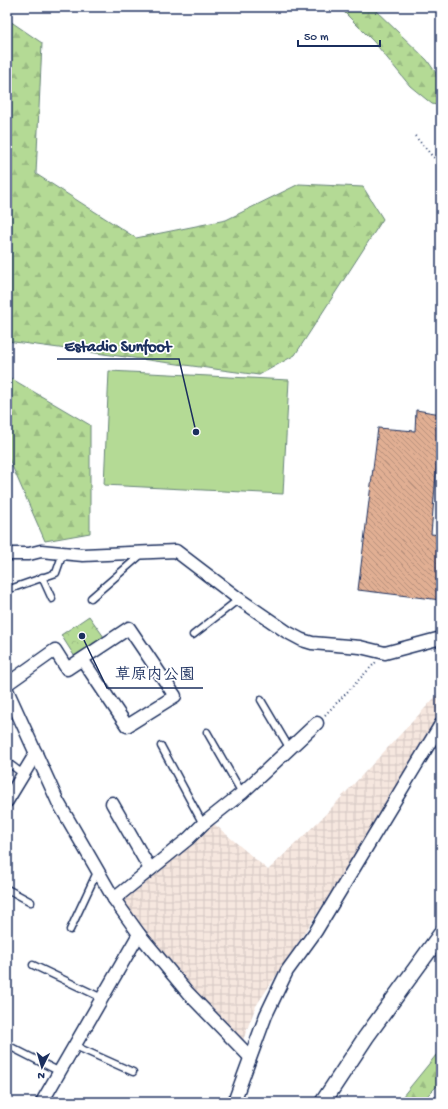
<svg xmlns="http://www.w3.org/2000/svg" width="448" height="1109" font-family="'Gochi Hand','Klee One',sans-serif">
<defs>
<pattern id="industrial-grid" width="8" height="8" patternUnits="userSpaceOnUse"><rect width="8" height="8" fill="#f6e7df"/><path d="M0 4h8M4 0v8" fill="none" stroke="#d2c6c2"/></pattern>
<pattern id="forest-firs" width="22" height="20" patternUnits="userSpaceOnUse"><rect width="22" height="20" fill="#b4da95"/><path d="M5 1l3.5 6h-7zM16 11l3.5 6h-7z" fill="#9abb83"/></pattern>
<pattern id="park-crowns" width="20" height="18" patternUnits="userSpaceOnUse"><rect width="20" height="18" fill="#b4da95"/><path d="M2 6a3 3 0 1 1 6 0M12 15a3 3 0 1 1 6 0" fill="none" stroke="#9abb83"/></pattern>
<pattern id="building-back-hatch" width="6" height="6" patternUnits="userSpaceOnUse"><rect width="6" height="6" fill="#e1af93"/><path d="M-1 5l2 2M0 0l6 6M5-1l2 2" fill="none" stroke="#b68f7b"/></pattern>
</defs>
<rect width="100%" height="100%" fill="#fff"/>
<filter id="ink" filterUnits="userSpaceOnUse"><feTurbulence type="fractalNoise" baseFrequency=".025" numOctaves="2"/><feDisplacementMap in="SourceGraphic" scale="8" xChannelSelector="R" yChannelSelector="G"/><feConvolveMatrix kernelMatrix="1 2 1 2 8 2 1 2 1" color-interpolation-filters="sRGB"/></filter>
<g filter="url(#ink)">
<path fill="url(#industrial-grid)" d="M441,691V711L334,888L256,1006L243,1040L161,955L121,899L212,822L268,870L320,820Z"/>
<g fill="url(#forest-firs)" stroke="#68847a">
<path d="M339,7H372L427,60L441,80V106L432,104L410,86L374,42Z"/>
<path d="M7,19L42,43L36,174L136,238L226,220L299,184L363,187L383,219L295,355L259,375L7,341Z"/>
<path d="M7,376L90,425V533L45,541L9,459L7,457Z"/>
<path d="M441,1049V1082L421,1102H398Z"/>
</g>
<path fill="url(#park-crowns)" stroke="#68847a" d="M89,616L104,637L75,657L61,635Z"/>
<path fill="#b4da95" stroke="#68847a" d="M109,371L289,380L283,494L104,485Z"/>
<path fill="url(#building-back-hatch)" stroke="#1b2f5e" d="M416,410L441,414L431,534L441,535V600L358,590L378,428L415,431Z"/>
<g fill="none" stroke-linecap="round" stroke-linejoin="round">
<defs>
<g id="service">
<path d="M42,577L52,599"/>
<path d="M7,590L56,573L63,553"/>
<path d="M91,598L143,553"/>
<path d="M193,635L239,599"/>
<path d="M261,700L290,749"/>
<path d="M207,732L242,793"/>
<path d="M161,746L203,824"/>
<path d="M7,762L23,774"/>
<path d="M7,889L31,902"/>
<path d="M70,930L98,870"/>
<path d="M33,965L102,998"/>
<path d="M7,1045L60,1072"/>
<path d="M75,1046L133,1072"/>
</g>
<g id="minor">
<path d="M7,554H29L41,551L83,555L176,551L239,599L287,632L302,640L312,643L360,647L385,653L441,638"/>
<path d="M7,684L55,650L67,669L129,628L175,696L127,726L82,659"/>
<path d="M7,690L58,802L114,899L139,934L188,993L250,1057"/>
<path d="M7,801L36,753"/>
<path d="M112,803L150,869"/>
<path d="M114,899L188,839L203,824L242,793L317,723"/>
<path d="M42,1102L139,934"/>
<path d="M234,1102L266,1015L287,971L316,931L441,724"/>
</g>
<path id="tertiary" d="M323,1102L366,1037L441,934"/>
</defs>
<use href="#service" stroke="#1b2f5e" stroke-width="9"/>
<use href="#minor" stroke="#1b2f5e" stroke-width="15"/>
<use href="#tertiary" stroke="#1b2f5e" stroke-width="18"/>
<g stroke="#1b2f5e" stroke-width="2" stroke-dasharray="1 3" stroke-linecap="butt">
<path d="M415,136L433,157L441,163"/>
<path d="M325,715L376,662"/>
<path d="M433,1102L441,1093"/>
</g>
<use href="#service" stroke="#fff" stroke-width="6"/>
<use href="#minor" stroke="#fff" stroke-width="12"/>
<use href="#tertiary" stroke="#fff" stroke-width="15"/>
</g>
</g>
<path fill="none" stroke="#1b2f5e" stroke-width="1.5" d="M196 432L179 359H57M82 636L107 688H203"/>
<g fill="#1b2f5e" stroke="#fff" stroke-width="1.5">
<circle cx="196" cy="432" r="4"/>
<circle cx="82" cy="636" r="4"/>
</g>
<g font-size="16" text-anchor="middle" font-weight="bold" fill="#1b2f5e" stroke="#fff" stroke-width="3.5" stroke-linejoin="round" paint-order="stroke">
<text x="118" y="351">Estadio Sunfoot</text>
<text x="155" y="679">草原内公園</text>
</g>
<rect width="448" height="1109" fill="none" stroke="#fff" stroke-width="24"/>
<rect x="12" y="12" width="424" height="1085" fill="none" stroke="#1b2f5e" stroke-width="1.5" filter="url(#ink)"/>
<g transform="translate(42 1067) rotate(185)" stroke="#ffffff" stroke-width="3" paint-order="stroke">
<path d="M0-3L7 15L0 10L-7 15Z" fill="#1b2f5e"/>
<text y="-6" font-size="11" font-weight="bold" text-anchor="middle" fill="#1b2f5e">N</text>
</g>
<path d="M298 40v6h82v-6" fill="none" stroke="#1b2f5e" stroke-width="2"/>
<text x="304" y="40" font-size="12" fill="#1b2f5e" stroke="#ffffff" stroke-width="3" paint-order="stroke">50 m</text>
</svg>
